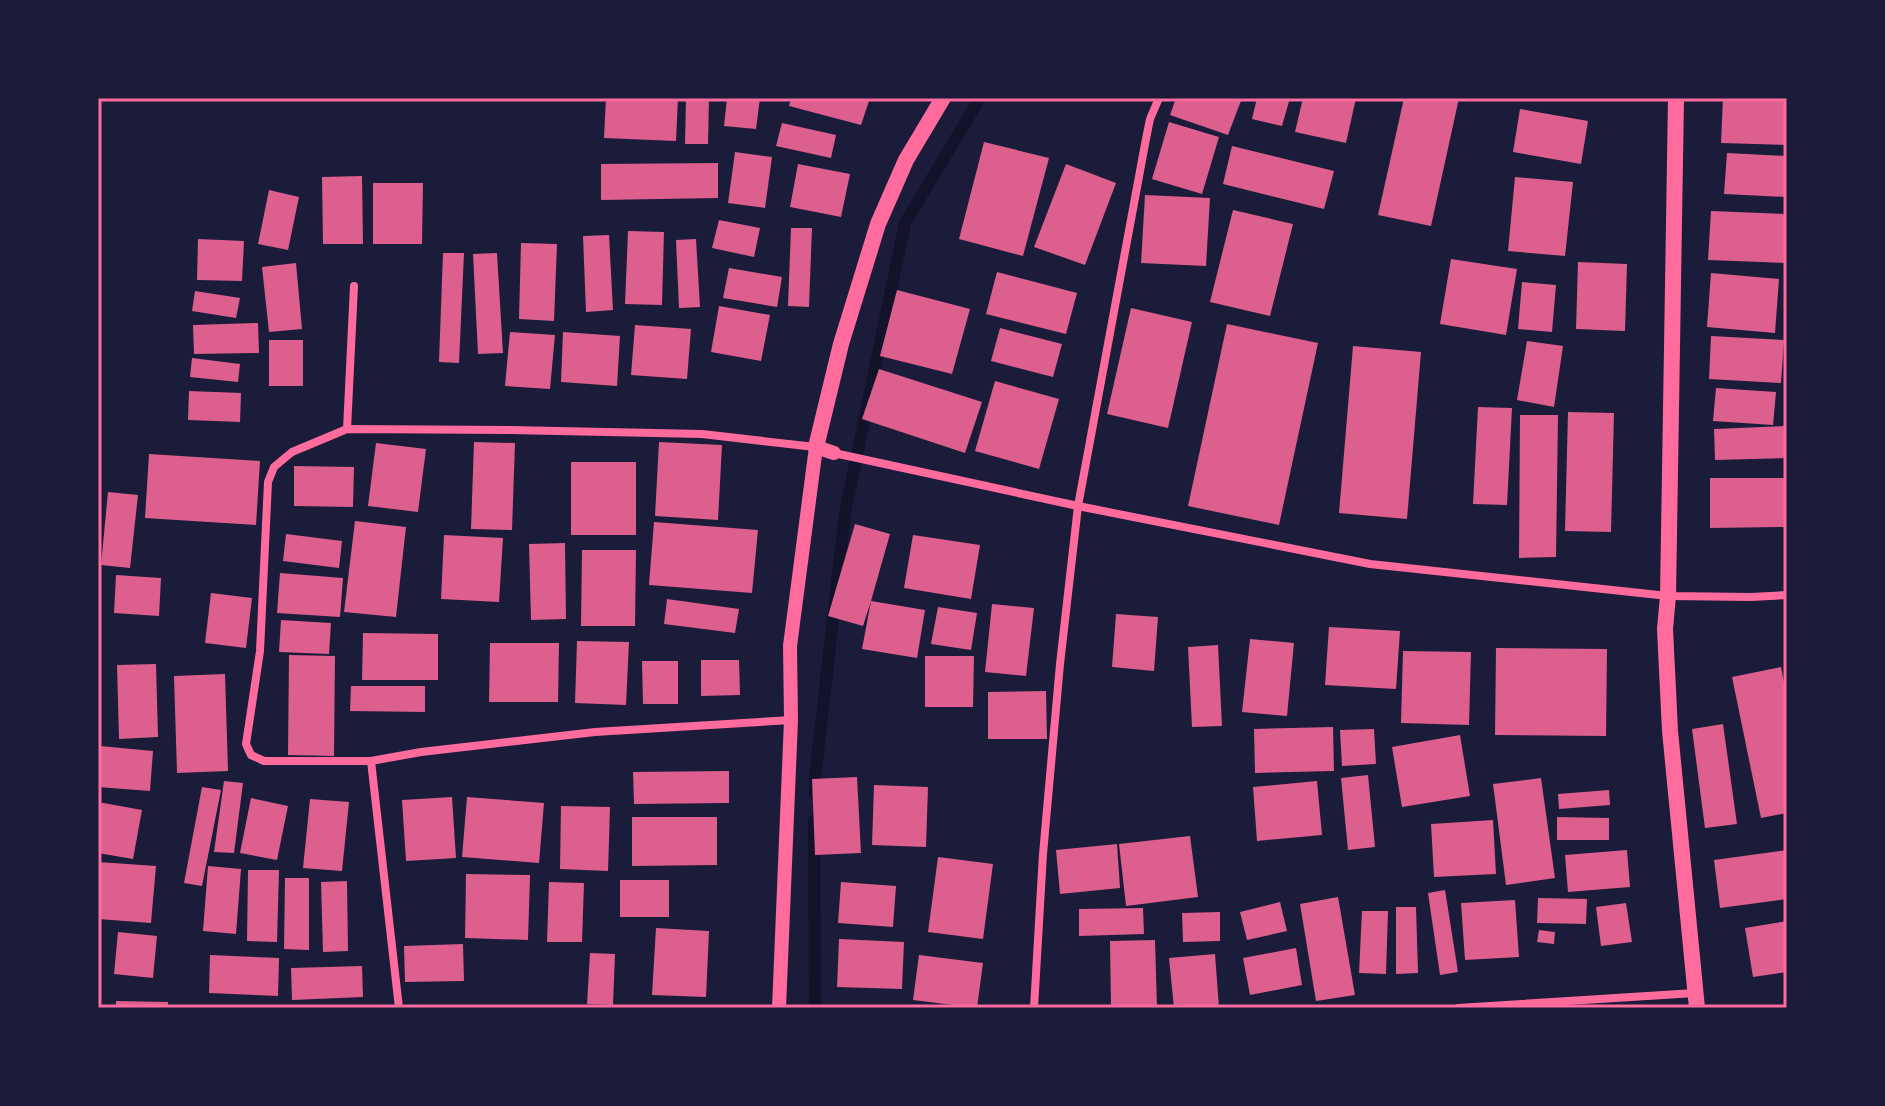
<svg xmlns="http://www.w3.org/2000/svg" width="1885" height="1106" font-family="'IBM Plex Sans',sans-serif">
<rect width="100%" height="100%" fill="#1b1b3a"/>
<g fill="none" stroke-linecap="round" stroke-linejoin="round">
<g stroke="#12122b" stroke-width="12">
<path d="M815,794V778L845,513L905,223L980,98"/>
<path d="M814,821L815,1008"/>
</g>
</g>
<g fill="#dd5f8e">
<path d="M606,98H678L676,141L604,138Z"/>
<path d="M686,98H709L708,144H685Z"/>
<path d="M727,98H760L756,129L724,126Z"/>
<path d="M791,98H870L861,125L789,106Z"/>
<path d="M1176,98H1242L1228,135L1170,115Z"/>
<path d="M1257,98H1290L1282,126L1252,119Z"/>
<path d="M1303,98H1356L1346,143L1295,132Z"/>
<path d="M1404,98H1459L1431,226L1378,215Z"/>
<path d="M1723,98L1787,99V145L1721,143Z"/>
<path d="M1520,109L1588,121L1581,164L1513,152Z"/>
<path d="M1169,122L1219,137L1202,194L1152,179Z"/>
<path d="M782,123L836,135L831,158L776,146Z"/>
<path d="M984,142L1049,158L1023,256L959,239Z"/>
<path d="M1232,146L1334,171L1324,209L1223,184Z"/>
<path d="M735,152L772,157L765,208L728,203Z"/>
<path d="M1727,153L1787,156V197L1724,194Z"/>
<path d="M718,163V198L601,200V164Z"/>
<path d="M798,164L850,174L841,217L790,207Z"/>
<path d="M1066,164L1116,183L1085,265L1034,247Z"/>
<path d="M362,176L363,244H323L322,177Z"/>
<path d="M1515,177L1573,182L1565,256L1508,251Z"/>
<path d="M373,183H423L422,244H373Z"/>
<path d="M269,190L299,197L288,250L258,244Z"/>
<path d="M1145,195L1210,198L1206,266L1141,263Z"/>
<path d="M1233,210L1293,224L1270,316L1210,302Z"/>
<path d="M1711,211L1787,214V263L1708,260Z"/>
<path d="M719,220L760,228L754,257L712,248Z"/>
<path d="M791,228H812L809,307L788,306Z"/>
<path d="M628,231L664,232L662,305L625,304Z"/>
<path d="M609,235L613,310L586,312L583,236Z"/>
<path d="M198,239L244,241L242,281L197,280Z"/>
<path d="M696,239L700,307L679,308L676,240Z"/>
<path d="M521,243L557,244L554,321L519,319Z"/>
<path d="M443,253H464L459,363L439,362Z"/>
<path d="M497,253L503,353L478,354L473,254Z"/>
<path d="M1451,259L1517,269L1506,335L1440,324Z"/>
<path d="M1578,262L1627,264L1625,331L1576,329Z"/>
<path d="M296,263L302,329L269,332L262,267Z"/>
<path d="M729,268L782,277L777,307L723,298Z"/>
<path d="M997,272L1077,293L1066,334L986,314Z"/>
<path d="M1711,273L1779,279L1775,333L1707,327Z"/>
<path d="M1522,282L1556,285L1552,332L1518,329Z"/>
<path d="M897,290L970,309L952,374L880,356Z"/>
<path d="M195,291L240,298L236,318L192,311Z"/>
<path d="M719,306L770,315L761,361L711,352Z"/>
<path d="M1131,308L1192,322L1168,428L1107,414Z"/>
<path d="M258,323L259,353L194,354L193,325Z"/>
<path d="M1227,324L1318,343L1279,525L1188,506Z"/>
<path d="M635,325L691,329L687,379L631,375Z"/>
<path d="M1000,328L1062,344L1053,377L991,361Z"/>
<path d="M510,332L555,335L550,389L505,386Z"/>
<path d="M563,332L620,336L617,386L561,382Z"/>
<path d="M1711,336L1784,340L1781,383L1709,379Z"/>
<rect x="269" y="340" width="34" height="46"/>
<path d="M1527,341L1563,346L1554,407L1517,400Z"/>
<path d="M1353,346L1421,352L1407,519L1339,513Z"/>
<path d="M192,358L240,364L238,382L190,377Z"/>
<path d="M879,369L982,402L965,453L862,419Z"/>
<path d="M995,381L1059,399L1039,469L975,451Z"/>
<path d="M1716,388L1776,392L1773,425L1713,421Z"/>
<path d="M189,391L241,393L240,422L188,420Z"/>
<path d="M1478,407L1512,408L1507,505L1473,504Z"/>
<path d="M1568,412L1614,413L1611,532L1565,531Z"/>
<path d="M1520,415H1558L1556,557L1519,558Z"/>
<path d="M1787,426V458L1715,460L1714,429Z"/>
<path d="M474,442L515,443L512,530L471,529Z"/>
<path d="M659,442L722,445L718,520L655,516Z"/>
<path d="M376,443L426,449L418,512L368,506Z"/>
<path d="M149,454L260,461L256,525L145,518Z"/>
<rect x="571" y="462" width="65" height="73"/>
<path d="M294,466L354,467L353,507L294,506Z"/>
<path d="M1710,478H1787V527L1710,528Z"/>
<path d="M108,492L138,495L130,568L101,565Z"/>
<path d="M355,521L406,527L396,617L344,612Z"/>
<path d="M654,522L758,530L752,593L649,585Z"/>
<path d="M855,524L890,534L871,601L925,610L917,658L862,649L871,601L863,626L828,616Z"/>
<path d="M286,534L342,541L339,568L283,561Z"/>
<path d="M444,535L503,538L499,602L441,599Z"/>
<path d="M913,535L980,545L971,599L904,588Z"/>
<path d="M565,543L566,619L531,620L529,544Z"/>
<path d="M582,550H636L635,626H581Z"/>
<path d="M280,573L343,578L340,617L277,613Z"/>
<path d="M116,575L161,578L159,616L114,613Z"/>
<path d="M211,593L252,598L246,648L205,643Z"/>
<path d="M667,599L739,609L735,633L664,624Z"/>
<path d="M992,604L1034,608L1026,676L985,672Z"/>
<path d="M938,607L977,613L971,650L931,644Z"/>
<path d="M1116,614L1158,617L1154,671L1112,667Z"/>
<path d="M281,620L331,623L329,654L279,652Z"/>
<path d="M1329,627L1400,631L1396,689L1325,685Z"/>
<path d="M363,633L438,634V680H362Z"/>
<path d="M1250,639L1294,643L1287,716L1242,712Z"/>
<path d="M577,641L629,642L626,705L575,703Z"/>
<path d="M490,643H559L558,702H489Z"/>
<path d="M1218,645L1222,726L1192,727L1188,647Z"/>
<path d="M1496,648L1607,649L1606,736L1495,735Z"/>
<path d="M1403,651L1471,652L1469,725L1401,723Z"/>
<path d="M289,655L335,656L334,756L288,755Z"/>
<path d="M925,656H974L973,707H925Z"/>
<path d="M701,660H739L740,695L701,696Z"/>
<path d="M642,661H678V704H643Z"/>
<path d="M156,664L158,737L119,739L117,665Z"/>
<path d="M1781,667L1787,698V813L1761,818L1732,677Z"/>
<path d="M225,674L228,771L177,773L174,676Z"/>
<path d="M351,686H425V712L350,711Z"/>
<path d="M1046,691L1047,739H988V692Z"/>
<path d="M1723,724L1737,824L1705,828L1692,729Z"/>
<path d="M1333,727L1334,771L1255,773L1254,729Z"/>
<path d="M1374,729L1376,764L1342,766L1340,730Z"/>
<path d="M1460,735L1470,796L1402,807L1392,747Z"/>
<path d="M100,746L153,751L150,791L98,787Z"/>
<path d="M729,771V803L634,804L633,772Z"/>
<path d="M1368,775L1375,847L1348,850L1341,778Z"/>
<path d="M857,777L861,853L815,855L812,779Z"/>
<path d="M1541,778L1555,878L1506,885L1493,784Z"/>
<path d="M224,781L243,783L234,853L214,852Z"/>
<path d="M1317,781L1322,835L1257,841L1253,787Z"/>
<path d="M874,785L928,787L926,847L872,845Z"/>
<path d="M202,787L221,790L202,886L184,883Z"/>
<path d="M1609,790L1610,805L1559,809L1558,794Z"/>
<path d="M452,797L456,858L406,861L402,800Z"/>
<path d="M467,797L544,803L539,863L462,857Z"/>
<path d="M251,798L288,806L277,860L240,853Z"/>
<path d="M310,799L349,802L342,871L303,868Z"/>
<path d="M98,802L142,810L133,859L98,853Z"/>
<path d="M561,806L610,807L608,871L560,869Z"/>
<path d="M632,817H717V865L632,866Z"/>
<path d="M1557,817L1609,818V840H1557Z"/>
<path d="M1493,820L1496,874L1434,877L1431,824Z"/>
<path d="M1190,836L1198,897L1126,906L1119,844Z"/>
<path d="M1117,844L1120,888L1060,894L1056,850Z"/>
<path d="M1627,850L1630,887L1568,892L1565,855Z"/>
<path d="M1787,850V899L1720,908L1714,860Z"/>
<path d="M938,857L993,864L983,939L928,932Z"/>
<path d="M98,862L156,866L151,923L98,919Z"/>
<path d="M208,866L241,869L236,934L203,931Z"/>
<path d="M248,870H279L277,942L247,941Z"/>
<path d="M466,874L530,875L528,940L465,938Z"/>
<path d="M285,878H309V950L284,949Z"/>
<rect x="620" y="880" width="49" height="37"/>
<path d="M347,881L348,951L323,952L321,882Z"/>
<path d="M549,882L584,883L582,942H547Z"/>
<path d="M841,882L896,886L893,927L838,923Z"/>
<path d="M1445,890L1458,972L1440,975L1428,893Z"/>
<path d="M1338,897L1355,995L1316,1001L1300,904Z"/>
<path d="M1538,898L1587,899L1586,924L1537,923Z"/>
<path d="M1515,900L1519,957L1465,960L1461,903Z"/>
<path d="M1280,902L1287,931L1247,940L1240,912Z"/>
<path d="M1626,903L1632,942L1601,946L1596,907Z"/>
<path d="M1396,907H1416L1418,973L1396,974Z"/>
<path d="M1143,908L1144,934L1079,936V909Z"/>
<path d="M1362,911H1388L1386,974L1359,973Z"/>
<path d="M1220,912V941L1183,942L1182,913Z"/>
<path d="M1787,921V972L1753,977L1745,928Z"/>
<path d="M656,928L709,931L706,997L652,995Z"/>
<path d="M1539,930L1555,932L1554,944L1537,942Z"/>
<path d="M118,932L157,936L153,978L114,974Z"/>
<path d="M839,939L904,942L902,989L837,987Z"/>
<path d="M1155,940L1157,1008H1111L1110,941Z"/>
<path d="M463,944L464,981L405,982L404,946Z"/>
<path d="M1296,948L1302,985L1250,995L1243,958Z"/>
<path d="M590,953L615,954L613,1005L587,1004Z"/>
<path d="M1215,954L1219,1008H1174L1169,958Z"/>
<path d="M210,955L279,958L278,996L209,993Z"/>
<path d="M919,955L983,963L977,1008L913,1000Z"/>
<path d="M362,966L363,997L292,1000L291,968Z"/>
<path d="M116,1001L168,1002V1008H116Z"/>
</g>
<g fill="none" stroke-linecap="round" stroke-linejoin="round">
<g stroke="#ff6b9d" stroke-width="8">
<path d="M347,429L354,286"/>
<path d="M834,453L1078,506L1370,564L1668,596L1751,597L1787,595"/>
<path d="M371,761H264L251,755L246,744L260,651L268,482L274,467L292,452L347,429L510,430L702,434L815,447"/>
<path d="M399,1008L371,761L421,752L595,732L791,720"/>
<path d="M1034,1008L1043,854L1060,664L1078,506L1145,144L1150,119L1159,98"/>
<path d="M1458,1008L1695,993"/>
</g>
<path stroke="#ff6b9d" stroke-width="14" d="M779,1008L791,720L790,646L816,447L834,453"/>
<g stroke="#ff6b9d" stroke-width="16">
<path d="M1676,98L1668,596L1665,629L1670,731L1697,1008"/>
<path d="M816,447L841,344L878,224L906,160L943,98"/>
</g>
</g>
<rect width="1885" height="1106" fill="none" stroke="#1b1b3a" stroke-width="200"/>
<rect x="100" y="100" width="1685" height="906" fill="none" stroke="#ff6b9d" stroke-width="3"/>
</svg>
